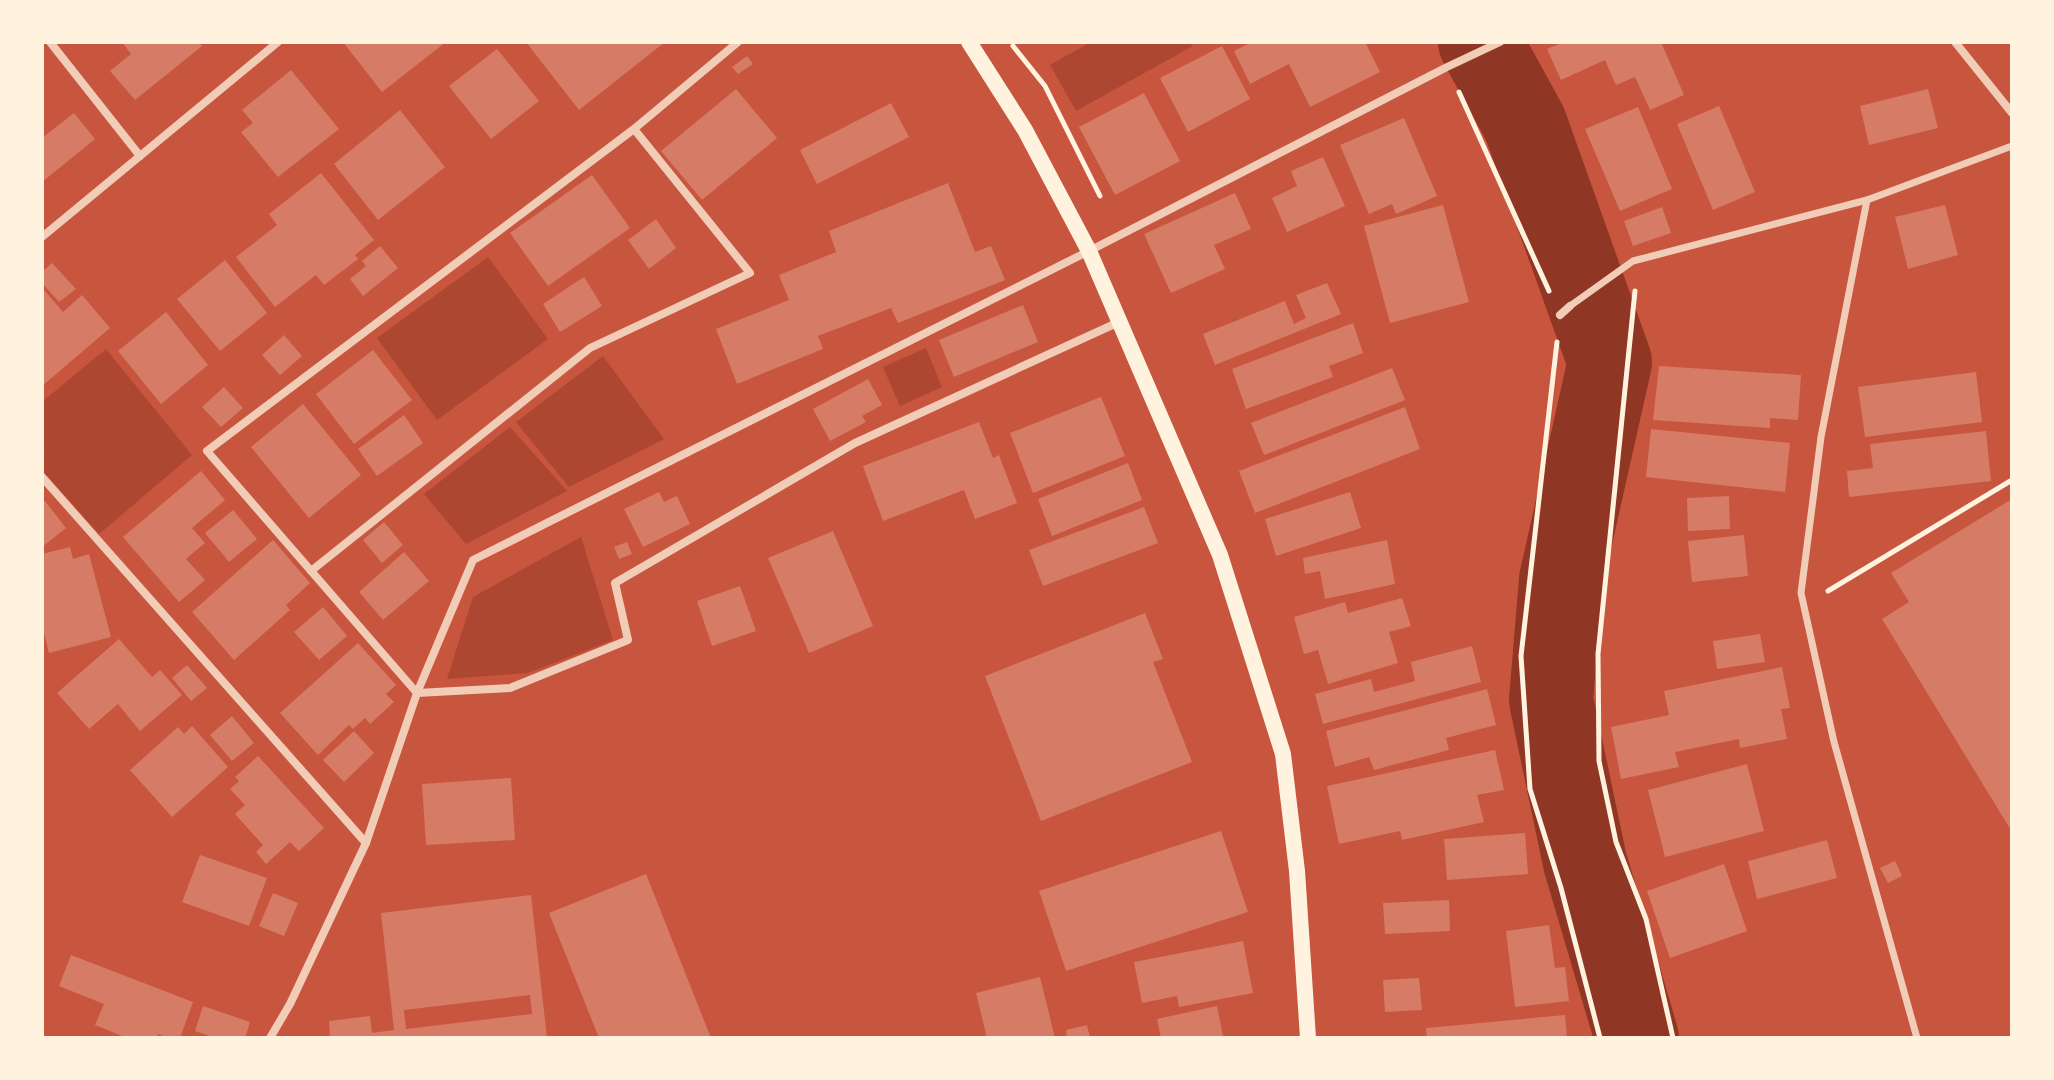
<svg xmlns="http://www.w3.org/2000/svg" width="2054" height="1080" font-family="'Archivo Narrow',sans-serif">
<rect width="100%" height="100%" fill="#c8553d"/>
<g fill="#ae4732">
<path d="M1091,42H1190L1193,46L1076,111L1050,65Z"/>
<path d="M488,257L548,339L437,420L377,338Z"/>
<path d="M926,348L942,387L900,406L883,367Z"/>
<path d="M106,349L192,455L99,534L42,470L45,452L42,448V402Z"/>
<path d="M603,356L664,439L569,487L516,422Z"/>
<path d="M510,427L567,491L466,544L424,494Z"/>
<path d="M581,537L613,640L528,673L447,679L473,597Z"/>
</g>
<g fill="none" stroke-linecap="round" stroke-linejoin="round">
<path stroke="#8f3625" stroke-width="84" d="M1480,42L1525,124L1610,362L1561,580L1551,700L1585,862L1637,1038"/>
</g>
<g fill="#d67c66" fill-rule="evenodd">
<path d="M122,42H199L202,46L135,100L110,71L131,54Z"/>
<path d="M343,42H446L382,92Z"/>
<path d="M526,42H665L579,110Z"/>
<path d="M1252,42H1365L1380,72L1310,107L1289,64L1250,84L1234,51Z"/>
<path d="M1564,42H1661L1684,95L1650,110L1635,77L1616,85L1605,60L1561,80L1547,49Z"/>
<path d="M1222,46L1250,99L1188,132L1160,78Z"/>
<path d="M497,49L539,101L491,139L449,86Z"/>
<path d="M747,56L753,64L738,74L732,67Z"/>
<path d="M291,70L339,129L278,177L241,132L253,123L242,110Z"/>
<path d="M736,89L777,138L702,200L661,151Z"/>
<path d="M1928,89L1938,128L1869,145L1860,106Z"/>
<path d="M1144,93L1180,161L1115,195L1079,127Z"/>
<path d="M891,103L909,137L817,184L800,150Z"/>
<path d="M1719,106L1755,192L1713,210L1677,124Z"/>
<path d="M1638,107L1672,189L1620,211L1585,129Z"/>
<path d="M400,110L445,167L378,220L334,164Z"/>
<path d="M74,113L95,139L42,182V138Z"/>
<path d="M1404,118L1437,196L1396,214L1392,204L1369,214L1340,145Z"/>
<path d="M1323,157L1345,206L1287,232L1272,198L1297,186L1291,171Z"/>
<path d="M321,173L374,240L355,255L358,259L324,285L316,275L275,307L236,257L277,225L269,214Z"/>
<path d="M592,175L630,228L548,286L510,233Z"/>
<path d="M948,183L975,252L991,246L1005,280L898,323L891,308L818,336L823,349L737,384L716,329L789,300L779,275L836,252L829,231Z"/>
<path d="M1235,193L1251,229L1214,245L1225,269L1171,293L1144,234Z"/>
<path d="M1443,205L1469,302L1390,323L1364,226Z"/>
<path d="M1945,205L1958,255L1908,269L1895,217Z"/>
<path d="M1662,207L1671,233L1633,246L1624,221Z"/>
<path d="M656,219L676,248L649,269L628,240Z"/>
<path d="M380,246L398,268L363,296L350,279L366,266L362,261Z"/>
<path d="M225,260L267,313L220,351L177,299Z"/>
<path d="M52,263L76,289L59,302L42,283V272Z"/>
<path d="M584,277L602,306L560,332L543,304Z"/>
<path d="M1327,283L1341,314L1215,365L1203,334L1285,301L1294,324L1306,318L1296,295Z"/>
<path d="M45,291L63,312L82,295L110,328L42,386V294Z"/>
<path d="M1023,305L1038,342L954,377L939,340Z"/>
<path d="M166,312L208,365L161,404L118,351Z"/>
<path d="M1353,323L1363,353L1329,366L1333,377L1246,409L1232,369Z"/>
<path d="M284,335L302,356L280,375L262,355Z"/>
<path d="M373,350L412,400L354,444L316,394Z"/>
<path d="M1659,366L1801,375L1798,420L1770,418V428L1653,420Z"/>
<path d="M1392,368L1405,400L1264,455L1251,423Z"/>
<path d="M1976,372L1982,422L1865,437L1858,387Z"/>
<path d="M868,379L882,405L862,416L866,422L830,441L813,409Z"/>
<path d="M224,387L243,408L221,427L202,407Z"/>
<path d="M1101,397L1125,456L1033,493L1010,433Z"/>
<path d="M303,404L361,475L309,518L251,447Z"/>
<path d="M1405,407L1420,449L1255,513L1239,471Z"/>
<path d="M404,415L423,443L377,476L358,449Z"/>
<path d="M979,422L993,458L999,455L1017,503L975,519L964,490L883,521L863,466Z"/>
<path d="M1651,429L1790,443L1785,492L1646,477Z"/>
<path d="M1986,431L1991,481L1849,497L1847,471L1873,468L1870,444Z"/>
<path d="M1128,463L1142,500L1052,536L1038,499Z"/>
<path d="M201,471L225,500L192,528L205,543L186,559L205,580L179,602L123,537Z"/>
<path d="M659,492L664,502L677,496L690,524L643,547L624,509Z"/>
<path d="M1350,492L1361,528L1276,556L1265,519Z"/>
<path d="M1729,496L1730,529L1688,531L1687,498Z"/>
<path d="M2012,499V832L1882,619L1909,602L1891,573Z"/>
<path d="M45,501L66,528L42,547V503Z"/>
<path d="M1144,507L1158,543L1043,586L1029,550Z"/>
<path d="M233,510L257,539L229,562L205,533Z"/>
<path d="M384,522L403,545L382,563L363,540Z"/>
<path d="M833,531L873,626L809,653L768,558Z"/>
<path d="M1744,535L1748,576L1692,582L1688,541Z"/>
<path d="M273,540L310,583L286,605L290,610L234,660L192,612Z"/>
<path d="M1387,540L1395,584L1325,599L1320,571L1305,574L1303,558Z"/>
<path d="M627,542L632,554L619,559L614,547Z"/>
<path d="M70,547L73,559L89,554L111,637L49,653L42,625V554Z"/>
<path d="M404,552L429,581L383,620L359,592Z"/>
<path d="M740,586L756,631L712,646L697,601Z"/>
<path d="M1402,598L1411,626L1389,632L1398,663L1328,684L1318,650L1304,654L1294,617L1345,602L1348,613Z"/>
<path d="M323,607L347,636L319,660L294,632Z"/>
<path d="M1145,613L1163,659L1153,662L1192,762L1041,821L985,676Z"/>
<path d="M1760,634L1765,662L1717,669L1713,641Z"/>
<path d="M119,639L152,677L160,670L182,695L140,731L118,704L89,729L57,693Z"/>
<path d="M358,643L396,685L386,694L394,702L370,724L365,718L353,729L349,725L318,755L280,713Z"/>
<path d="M1472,646L1481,682L1323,724L1315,694L1371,679L1374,692L1415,681L1411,662Z"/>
<path d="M187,665L207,688L191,701L172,678Z"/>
<path d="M1782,667L1790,708L1781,709L1787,739L1740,748L1739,739L1675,752L1679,767L1621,779L1611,727L1669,715L1664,691Z"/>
<path d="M1487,689L1496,725L1446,738L1449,750L1374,770L1369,757L1335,767L1326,731Z"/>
<path d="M232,716L254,743L232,761L210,735Z"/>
<path d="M192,726L228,767L172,817L130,770L178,727L184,734Z"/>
<path d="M354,731L374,753L344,782L323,760Z"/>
<path d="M1495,750L1504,790L1477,795L1484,822L1402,840L1400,831L1339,844L1327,786Z"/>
<path d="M258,756L324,828L299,851L290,842L266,864L256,852L263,845L235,814L245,805L230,789L239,781L235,777Z"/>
<path d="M1747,764L1764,831L1665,857L1648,790Z"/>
<path d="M511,778L515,840L426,845L422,784Z"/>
<path d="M1221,831L1248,912L1066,971L1039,891Z"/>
<path d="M1525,833L1528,874L1447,880L1444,839Z"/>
<path d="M1827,840L1837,878L1757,899L1748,861Z"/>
<path d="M200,855L267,878L249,926L182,902Z"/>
<path d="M1895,861L1902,876L1888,883L1880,868Z"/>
<path d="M1724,864L1747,931L1670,958L1647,891Z"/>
<path d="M646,874L711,1038H599L549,913Z"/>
<path d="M273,893L298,903L284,936L259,926Z"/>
<path d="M531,895L547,1038H330L329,1021L370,1016L372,1033L394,1030L381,913ZM530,995L532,1014L406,1029L404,1010Z"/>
<path d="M1449,900L1450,931L1385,934L1383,903Z"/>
<path d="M1549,925L1555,968L1565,967L1569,1001L1515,1007L1506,931Z"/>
<path d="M1243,941L1253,993L1179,1007L1177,996L1142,1003L1134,962Z"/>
<path d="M71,955L193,1002L180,1038H168L158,1034L157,1038H127L95,1025L104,1004L59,986Z"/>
<path d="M1040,977L1055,1038H987L976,993Z"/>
<path d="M1419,978L1422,1010L1385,1012L1383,980Z"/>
<path d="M203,1006L250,1022L245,1038H215L195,1031Z"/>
<path d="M1217,1006L1223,1036L1161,1038L1157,1019Z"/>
<path d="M1565,1015L1567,1038H1427L1426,1028Z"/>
<path d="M1087,1025L1090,1038H1067L1066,1030Z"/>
</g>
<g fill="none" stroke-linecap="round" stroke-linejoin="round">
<g stroke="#fff3e0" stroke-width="5">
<path d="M1013,46L1045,86L1100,196"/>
<path d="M1459,92L1549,291"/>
<path d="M1635,291L1598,654L1599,761L1616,842L1646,919L1673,1038"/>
<path d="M1557,342L1521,656L1530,789L1561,888L1600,1038"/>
<path d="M1828,591L2012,480"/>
</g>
<g stroke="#f1ccb7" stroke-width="7">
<path d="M1570,306L1633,261L1867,200"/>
<path d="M1917,1038L1834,742L1801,593L1821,437L1867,200L2012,146"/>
</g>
<g stroke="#f1ccb7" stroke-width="8">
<path d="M50,42L140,156"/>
<path d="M738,42L634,129L207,451L417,693L510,688L628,640L615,583L855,443L1119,322"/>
<path d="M1955,42L2012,113"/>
<path d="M42,237L278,42"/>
<path d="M1560,315L1570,306"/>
<path d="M42,477L366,843"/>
<path d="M311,571L590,348L750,273L634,129"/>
<path d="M270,1038L290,1004L366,843L417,693L473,560L1089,251L1447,67L1500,42"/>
</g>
<path stroke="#fff3e0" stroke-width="16" d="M969,42L1025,130L1089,251L1220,555L1283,754L1297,871L1308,1038"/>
</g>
<rect width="2054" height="1080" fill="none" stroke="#fff3e0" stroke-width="88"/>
</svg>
